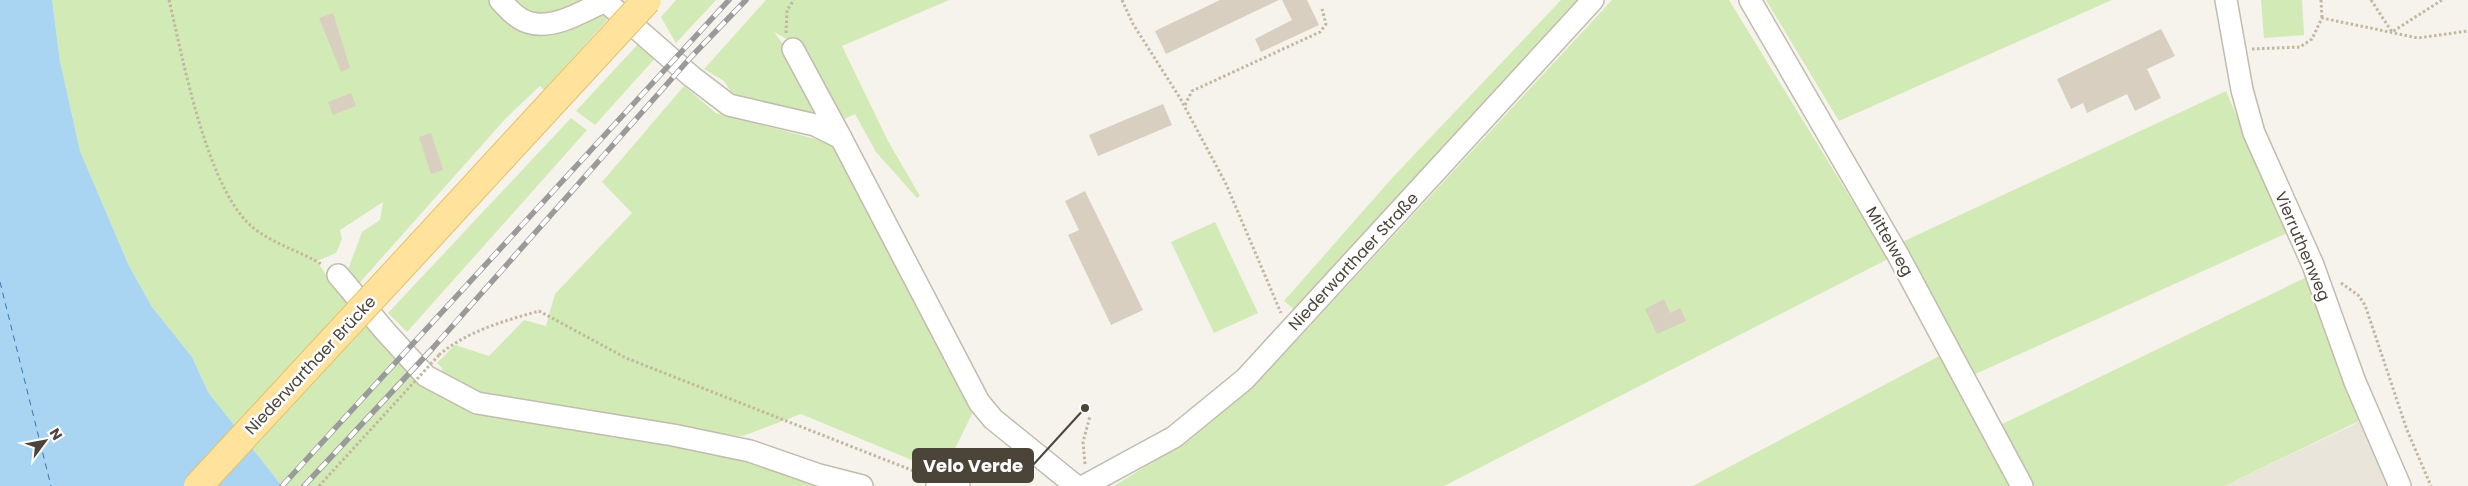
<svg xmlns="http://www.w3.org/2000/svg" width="2468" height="486" font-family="Poppins,sans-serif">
<rect width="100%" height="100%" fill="#f6f3ec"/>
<path fill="#eae5da" d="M2361,420L2390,486H2224L2353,425Z"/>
<g fill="#d2eab5">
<path d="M52,0H625L544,90L540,86L506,118L355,288L346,275L362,232L380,220L383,202L340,230L342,239L336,253L317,261L326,275L432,389L757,459L838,486H282L208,392L192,357L152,307L129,266L80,151L60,61Z"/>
<path d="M676,0H716L676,43L661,17Z"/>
<path d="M766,0H949L842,46L888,141L920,196L917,198L876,152L855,114L840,121L801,47L774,32L790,54L816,113L760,105L735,98L724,81L704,69Z"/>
<path d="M1561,0H1580L1295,310L1284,301L1393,177Z"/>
<path d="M1612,0H1729L1888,259L1444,486H1114L1193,437L1261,379Z"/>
<path d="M1766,0H2112L1839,121Z"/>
<path d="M2261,0H2302L2304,35L2264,38Z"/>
<path d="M641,41L657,56L595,125L576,111Z"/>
<path d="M684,86L716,113L823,141L837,150L974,410L943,473L801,414L743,436L690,431L483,396L443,379L442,368L437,363L455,345L489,356L524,320L546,326L555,294L632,213L602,182Z"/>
<path d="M2226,91L2287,233L1971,376L1900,243Z"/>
<path d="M571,118L587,130L407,332L388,313Z"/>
<path d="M1215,222L1258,313L1214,333L1171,242Z"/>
<path d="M2309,276L2361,420L2224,486H2026L1996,427Z"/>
<path d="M1943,354L2010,486H1693Z"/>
</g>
<path fill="#a9d4f2" d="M0,0H52L60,61L80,151L129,266L152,307L192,357L208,392L282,486H0Z"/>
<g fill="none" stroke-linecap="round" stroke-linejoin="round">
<path stroke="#2e7ab2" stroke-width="1" stroke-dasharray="6 5" stroke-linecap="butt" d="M0,282L51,486"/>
</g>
<g fill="#d8cfc1">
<path d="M1220,0H1279L1166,54L1155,31Z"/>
<path d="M1282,0H1307L1319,25L1261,52L1255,39L1292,20Z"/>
<path d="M333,13L350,68L341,72L319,18Z"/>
<path d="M2161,29L2175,56L2147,69L2161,98L2135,111L2127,94L2087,113L2083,103L2071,109L2057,79Z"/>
<path d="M351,93L356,106L333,115L328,102Z"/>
<path d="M1163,104L1172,125L1098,156L1089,135Z"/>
<path d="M431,133L443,170L431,174L419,137Z"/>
<path d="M1085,191L1143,310L1111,325L1068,235L1079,230L1065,201Z"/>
<path d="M1664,299L1670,313L1680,308L1686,321L1657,334L1645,309Z"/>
</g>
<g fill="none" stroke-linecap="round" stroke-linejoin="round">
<defs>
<g id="minor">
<path d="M500,0C508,9 519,21 531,23C555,29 584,11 605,1"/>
<path d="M604,0L691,76L729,105L815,125L841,138L979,402L993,419L1076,486"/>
<path d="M1750,0L1898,255L2022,486"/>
<path d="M2226,0L2242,90L2254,133L2313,265L2355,382L2400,486"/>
<path d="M793,49L841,138"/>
<path d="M338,275L385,331L426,376L477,403L673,435L750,451L819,475L862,486"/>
<path d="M937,486L948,484L959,486"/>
<path d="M1084,486L1174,437L1245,379L1593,0"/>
</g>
<path id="major" d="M422,244L527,130"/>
</defs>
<use href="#minor" stroke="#c2bbae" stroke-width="24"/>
<use href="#major" stroke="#e6c16a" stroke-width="30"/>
<g stroke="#c4b79f" stroke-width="3" stroke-dasharray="2.5 2.5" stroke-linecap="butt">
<path d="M169,0C183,59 206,184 250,225C270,243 300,251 323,265"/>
<path d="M1122,0L1133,24L1180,98L1226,184L1281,313"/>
<path d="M2321,0L2322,18"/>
<path d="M2371,0L2392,32L2442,0"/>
<path d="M786,33L787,10L794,0"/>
<path d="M2252,49L2300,47L2312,39L2322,18L2418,38L2468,31"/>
<path d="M1185,105L1192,91L1320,32L1326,24L1322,9"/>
<path d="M2341,283L2358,295L2365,305L2407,430L2431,486"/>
<path d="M439,355C467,331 504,321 539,311L626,358L924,475"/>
<path d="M1085,464L1083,442L1090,416"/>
</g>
<use href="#minor" stroke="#fff" stroke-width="21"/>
<use href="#major" stroke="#ffe39c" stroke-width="28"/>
<defs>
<g id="rail">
<path d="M282,486L729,0"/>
<path d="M304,486L432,349L691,57L746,0"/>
</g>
</defs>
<use href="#rail" stroke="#9a9a9a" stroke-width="5.5"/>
<use href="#rail" stroke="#fff" stroke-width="4" stroke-dasharray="11" stroke-linecap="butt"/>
<defs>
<g id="major-bridge">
<path d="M527,130L647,0"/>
<path d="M198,486L422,244"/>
</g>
</defs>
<use href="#major-bridge" stroke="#e6c16a" stroke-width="30" stroke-linecap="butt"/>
<path stroke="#c4b79f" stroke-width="3" stroke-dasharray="2.5 2.5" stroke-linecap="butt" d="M319,486L439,355"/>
<use href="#major-bridge" stroke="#ffe39c" stroke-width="28"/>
</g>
<g text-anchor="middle" stroke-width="5" stroke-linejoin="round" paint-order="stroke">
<g font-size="16" fill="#4b4439" stroke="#fff">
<text transform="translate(1890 241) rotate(60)" y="6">Mittelweg</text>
<text transform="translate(2303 246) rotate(67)" y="6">Vierruthenweg</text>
<text transform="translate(1353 261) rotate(-47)" y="6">Niederwarthaer Straße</text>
<text transform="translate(310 365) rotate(-47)" y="6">Niederwarthaer Brücke</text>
</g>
</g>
<path fill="none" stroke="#4b4439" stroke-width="2" d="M1085 408L1033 465"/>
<circle fill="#4b4439" stroke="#fff" stroke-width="2" cx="1085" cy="408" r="5"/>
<rect fill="#4b4439" stroke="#4b4439" stroke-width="2" x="913" y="449" width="120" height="33" rx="5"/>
<g font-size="18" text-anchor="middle" font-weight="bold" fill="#fff">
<text x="973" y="472">Velo Verde</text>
</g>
<g transform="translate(45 441) rotate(58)" stroke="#ffffff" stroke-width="4" paint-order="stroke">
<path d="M0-4L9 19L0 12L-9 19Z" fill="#4b4439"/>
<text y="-8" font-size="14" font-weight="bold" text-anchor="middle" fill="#4b4439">N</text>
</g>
</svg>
